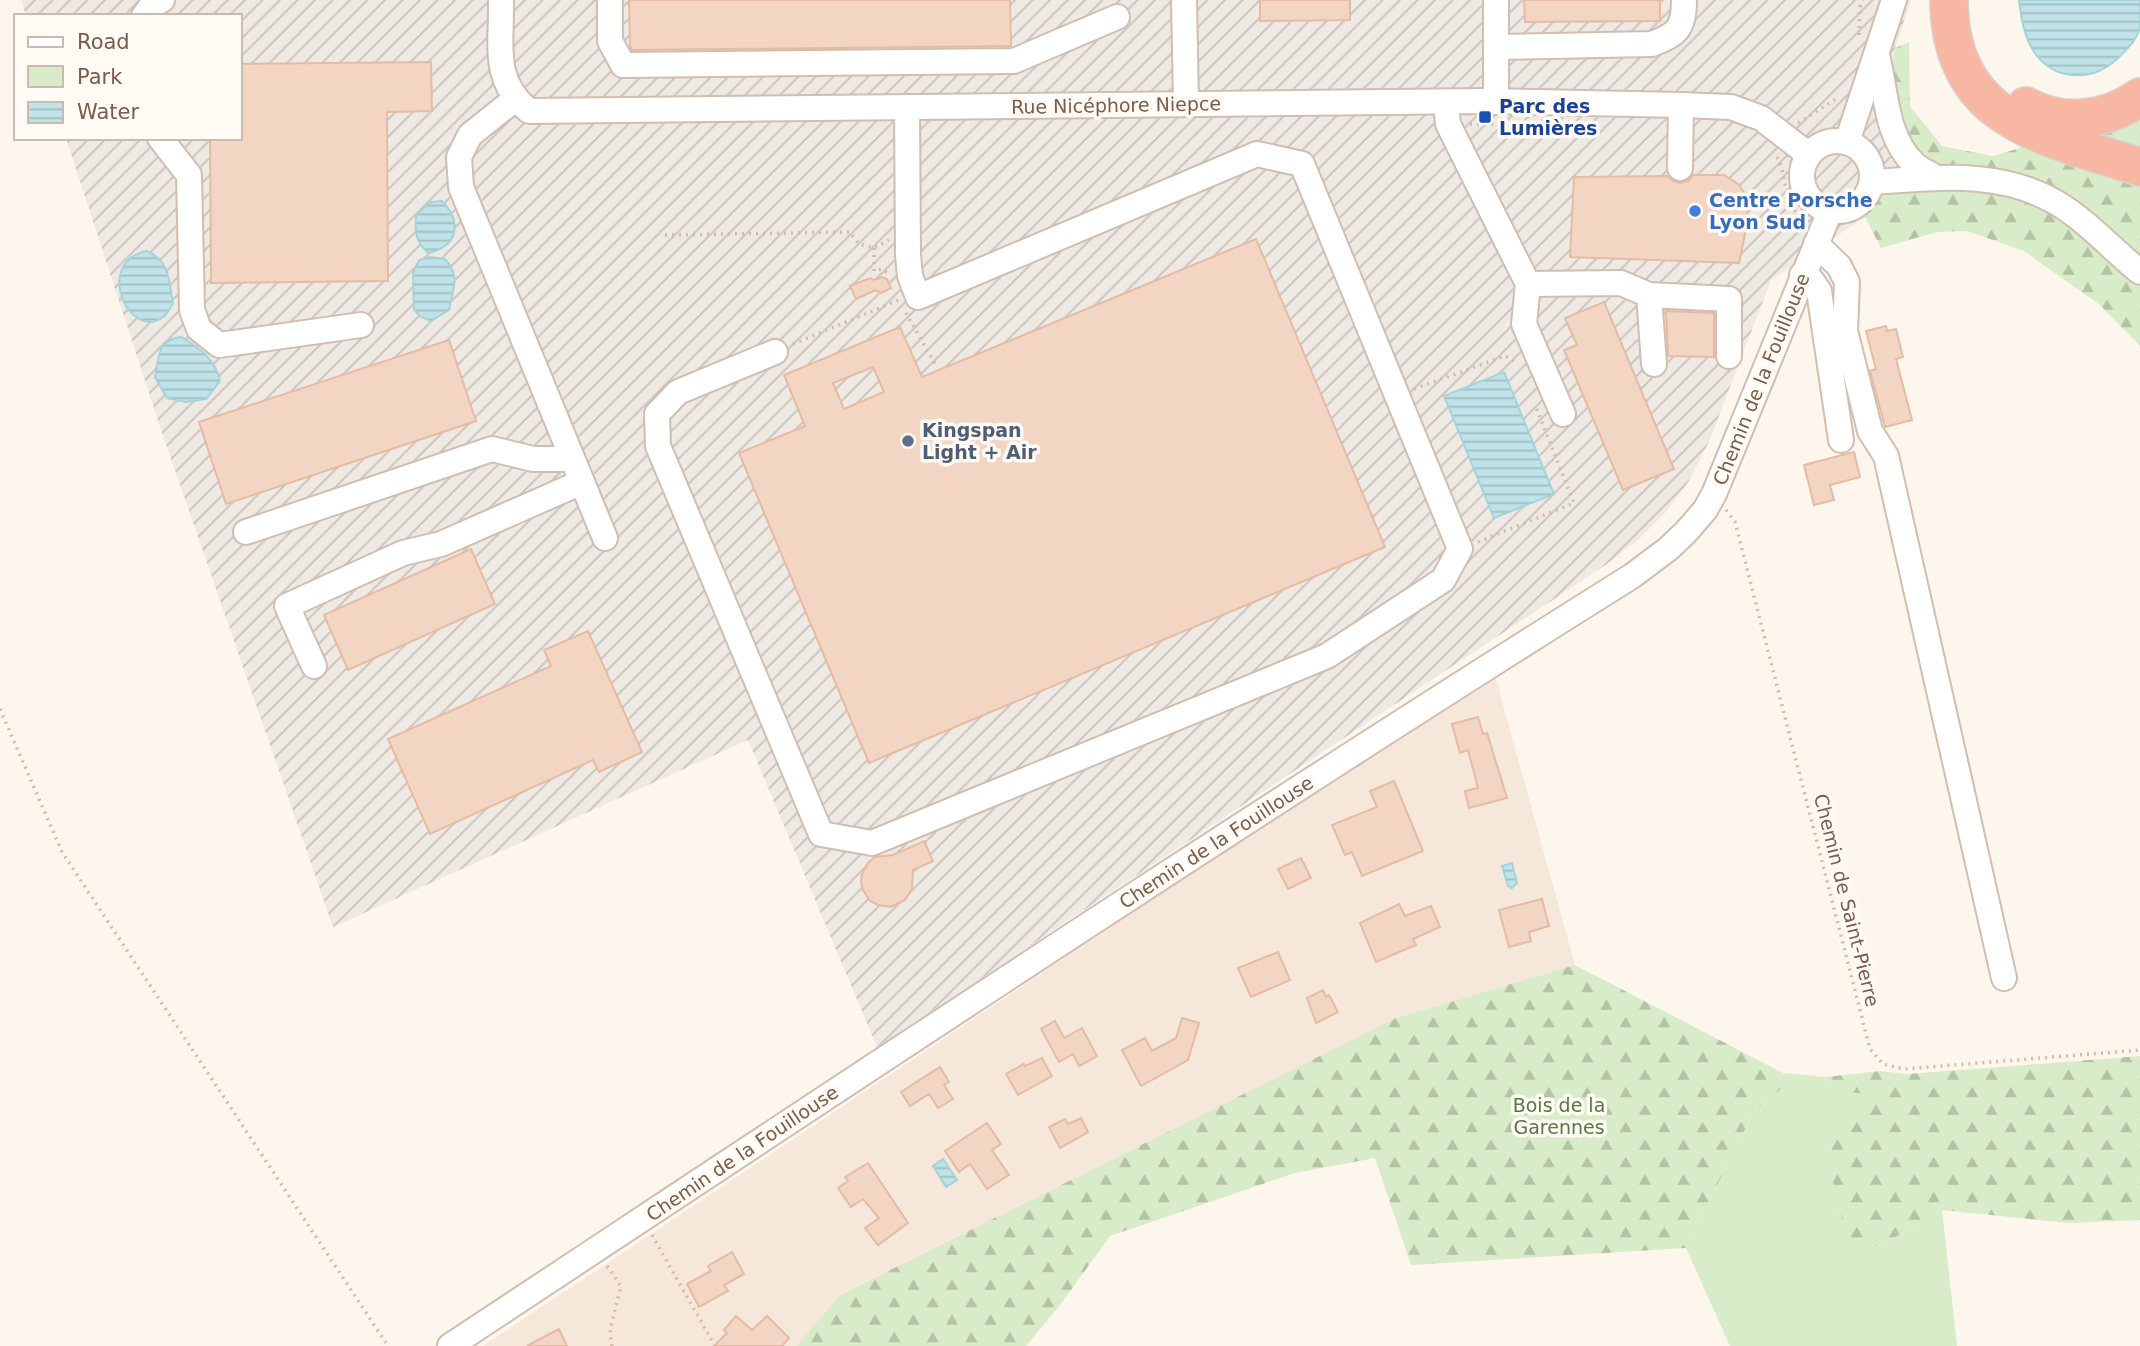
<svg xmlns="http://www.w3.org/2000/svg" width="2140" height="1346" font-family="'DejaVu Sans',sans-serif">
<defs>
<pattern id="industrial-furrows" width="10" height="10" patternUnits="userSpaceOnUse" patternTransform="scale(1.75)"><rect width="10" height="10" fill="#efe9e4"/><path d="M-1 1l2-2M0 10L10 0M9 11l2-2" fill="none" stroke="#c7c0bb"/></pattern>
<pattern id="forest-firs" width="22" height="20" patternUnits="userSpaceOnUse" patternTransform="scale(1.75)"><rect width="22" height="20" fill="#d8ecc9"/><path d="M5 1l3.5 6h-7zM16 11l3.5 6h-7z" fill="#b4c2a5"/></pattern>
<pattern id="water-rules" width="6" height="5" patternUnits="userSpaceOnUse" patternTransform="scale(1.75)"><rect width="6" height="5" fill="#bfe3e8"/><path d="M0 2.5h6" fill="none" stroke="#a0bbbe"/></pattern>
</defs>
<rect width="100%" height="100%" fill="#fdf6ec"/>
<path fill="#f5e8da" d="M1494,672L1575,965L1396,1018L840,1295L796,1346H483Z"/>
<path fill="url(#industrial-furrows)" d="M21,0H1911L1895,48L1911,153L1865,217L1771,280L1709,442L1689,481L1666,512L1639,539L1607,564L877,1047L748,740L333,927L159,424L66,138H240V16H26Z"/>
<path fill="#d8ecc9" d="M1783,1073L1826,1077L1823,1090L1868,1093L1880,1246L1942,1210L1957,1346H1730L1686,1248L1754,1111L1780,1090Z"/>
<g fill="url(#forest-firs)">
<path d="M1909,42L1910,106L1942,146L1993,156L2023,147L2122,129L2140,117V346L2100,305L2024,251L1967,231L1937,232L1881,248L1865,217L1911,153L1893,105L1895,48Z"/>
<path d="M1575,965L1783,1073L1780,1090L1754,1111L1686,1248L1411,1265L1375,1158L1295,1173L1110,1236L1061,1304L1026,1346H796L840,1295L1396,1018Z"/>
<path d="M2140,1056V1220L2067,1223L1942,1210L1880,1246L1852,1244L1834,1198L1831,1139L1868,1094L1823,1090L1826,1077L1880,1071L1908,1074Z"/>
</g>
<g fill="url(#water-rules)" stroke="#a5d3da" stroke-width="2">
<path d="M2019,0H2140C2140,9 2140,19 2140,27C2138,39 2127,50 2118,58C2093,82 2055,82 2034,52C2024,36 2021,18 2019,0Z"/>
<path d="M442,201C462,222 459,246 428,253C415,241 415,232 416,215L431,202Z"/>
<path d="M146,251C170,260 169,281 173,304C170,308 167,314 163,317C130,342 93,263 146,251Z"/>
<path d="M430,257L445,259C461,277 453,288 449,310L431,321L421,317L414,310L413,273L419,260Z"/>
<path d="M182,337C200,349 215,359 220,381L206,399L186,402L167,398L155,377C159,357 157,339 182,337Z"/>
<path d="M1504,372L1554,494L1494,518L1444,396Z"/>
<path d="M1512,863L1517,883L1512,888L1508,886L1502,866Z"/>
<path d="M943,1159L957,1180L946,1187L933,1166Z"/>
</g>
<g fill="#f3d5c3" stroke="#e6bba3" stroke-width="2" fill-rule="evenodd">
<path d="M629,0H1010L1011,46L632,50L630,46Z"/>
<path d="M1260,0H1350V20L1260,21Z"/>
<path d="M1524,0H1660V21L1525,22Z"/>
<path d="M431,62L432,111L387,112L388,281L211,283L210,138H240V64Z"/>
<path d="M1693,175H1724L1738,184L1746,195L1748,205L1746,229L1739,263L1570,257L1574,177L1667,176L1673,181L1680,183L1688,181Z"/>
<path d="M1256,239L1385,547L869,763L739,453L805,426L784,375L900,327L922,377ZM873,367L884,392L844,409L833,383Z"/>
<path d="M882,277L887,279L891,288L881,293L876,290L856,299L850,286L870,278L874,280Z"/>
<path d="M1604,302L1674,469L1623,490L1564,350L1577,345L1565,318Z"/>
<path d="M1666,311L1714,313V357L1668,356Z"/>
<path d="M1886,326L1887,331L1896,329L1903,357L1896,359L1912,420L1885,427L1870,371L1876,369L1866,331Z"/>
<path d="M449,340L476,421L226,504L199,422Z"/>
<path d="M1854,452L1860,477L1830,485L1834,500L1814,505L1804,465Z"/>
<path d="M471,549L495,604L348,670L324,615Z"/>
<path d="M588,631L642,752L599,772L593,760L430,834L388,739L551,666L544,650Z"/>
<path d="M1478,717L1483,734L1487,733L1507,798L1469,808L1465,791L1478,788L1468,750L1460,753L1452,724Z"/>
<path d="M1394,781L1423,851L1362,876L1352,852L1345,855L1332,825L1377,807L1370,791Z"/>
<path d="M924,841L933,861L913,870L912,889L905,900L890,907L878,905L870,901L863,890L861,882L862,874L868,863L875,857L893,855Z"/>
<path d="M1301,858L1311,878L1288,889L1278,869Z"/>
<path d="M1542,899L1549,926L1529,932L1531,941L1509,947L1499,910Z"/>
<path d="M1399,904L1405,916L1431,906L1440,927L1413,939L1416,945L1376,962L1360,923Z"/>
<path d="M1278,952L1290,980L1251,997L1238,968Z"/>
<path d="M1323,990L1326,997L1329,995L1338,1012L1316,1023L1307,998Z"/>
<path d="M1182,1018L1199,1023L1188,1060L1141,1086L1122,1050L1145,1038L1152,1051L1176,1038Z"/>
<path d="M1055,1021L1064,1038L1082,1028L1097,1056L1079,1066L1073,1054L1059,1062L1041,1029Z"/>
<path d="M1042,1058L1052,1076L1018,1095L1006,1074L1024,1064L1025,1066Z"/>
<path d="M940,1067L949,1082L944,1085L953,1099L938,1108L929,1094L910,1106L901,1092Z"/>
<path d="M1081,1118L1088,1132L1060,1148L1049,1127L1065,1119L1068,1124Z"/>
<path d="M987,1123L1001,1144L992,1150L1009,1175L987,1189L970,1164L959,1172L945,1151Z"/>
<path d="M868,1163L908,1223L878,1245L865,1228L879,1218L863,1199L851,1207L838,1188L848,1181L845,1177Z"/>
<path d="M732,1252L744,1274L724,1285L728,1291L699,1307L687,1284L711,1271L708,1266Z"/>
<path d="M736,1316L752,1330L767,1316L789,1338L782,1346H714L727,1333L724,1330Z"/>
<path d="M559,1329L567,1346H527Z"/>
</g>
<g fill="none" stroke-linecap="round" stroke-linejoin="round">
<defs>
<g id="minor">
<path d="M501,0C502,44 491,80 529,111L1484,101L1681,105L1731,107L1761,118L1809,155"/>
<path d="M610,0V41L623,65L1014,61L1117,17"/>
<path d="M1184,0L1186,104"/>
<path d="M1496,0V102"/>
<path d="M144,16L152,5L162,0"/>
<path d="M1496,47L1652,44C1678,34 1684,28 1684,0"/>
<path d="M1877,55C1886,90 1885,136 1914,164C1919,169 1927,172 1933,176"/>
<path d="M515,99L470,135L459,157L461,187L605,538"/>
<path d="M1446,102L1448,124L1528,284L1621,283L1649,295L1729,299V356"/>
<path d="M160,138L189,175L192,310L199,329L219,345L361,325"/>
<circle cx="1837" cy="176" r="35"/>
<path d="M1847,142L1894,0"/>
<path d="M1680,168L1681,105"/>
<path d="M1872,182C1936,178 1999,169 2057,203C2087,221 2113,250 2140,272"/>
<path d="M1816,244L1839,266L1847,282L1845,331L1870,431L1886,456L2004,978"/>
<path d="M1802,275L1810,278L1819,291L1841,440"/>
<path d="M1528,284L1524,324L1563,414"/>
<path d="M1649,295L1654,364"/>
<path d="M775,352L678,392L657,414L658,446L821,834L872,843L1327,656L1443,580L1460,549L1302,164L1257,154L918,297L910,276L908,255L907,107"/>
<path d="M246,532L492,449L533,459H572"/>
<path d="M314,666L287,606L403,553L441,544L582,482"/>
<path d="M450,1346C842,1087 1233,826 1632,576L1668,549L1686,532L1705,510L1714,494L1830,211"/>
</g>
<g id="highway">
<path d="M1949,0C1950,123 2045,136 2140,167"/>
<path d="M2026,106C2063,126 2106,121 2140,97"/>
</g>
</defs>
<use href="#minor" stroke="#d1beb0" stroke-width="28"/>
<use href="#highway" stroke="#dad1cd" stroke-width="40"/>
<g stroke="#d9b8a5" stroke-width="3.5" stroke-dasharray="2 5" stroke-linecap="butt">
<path d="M1859,35L1860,7L1863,0"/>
<path d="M1798,123L1839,97"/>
<path d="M1470,124L1571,125"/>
<path d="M1777,157C1785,172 1783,182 1788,196C1793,208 1799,216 1800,228"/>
<path d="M665,235L850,232L859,244L874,248L889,240"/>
<path d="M874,248V271L882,269L889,274"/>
<path d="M906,313L937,367"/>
<path d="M793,344L899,300"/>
<path d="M1414,389L1505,356L1517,363"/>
<path d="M1726,510L1735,522L1870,1049L1883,1064L1904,1069L2140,1050"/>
<path d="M1478,542L1574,503L1535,405"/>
<path d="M0,709L62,852L388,1346"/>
<path d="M652,1235L715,1346"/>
<path d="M607,1266L621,1286L610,1330L612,1346"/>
</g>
<use href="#minor" stroke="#fff" stroke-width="24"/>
<use href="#highway" stroke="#f7b7a3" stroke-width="37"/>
</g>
<rect fill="#1a4fb4" stroke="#fffaf3" stroke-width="2.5" x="1478" y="110" width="14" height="14" rx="3.5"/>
<circle fill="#3f7fe0" stroke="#fffaf3" stroke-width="2.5" cx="1695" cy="211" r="7"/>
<circle fill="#5c6f8a" stroke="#fffaf3" stroke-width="2.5" cx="908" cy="441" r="7"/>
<g text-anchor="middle" stroke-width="7" stroke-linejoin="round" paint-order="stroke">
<g font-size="19" fill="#7a5c4d" stroke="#fffaf3">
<text transform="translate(1116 105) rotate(-1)" y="7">Rue Nicéphore Niepce</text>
<text transform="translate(1761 379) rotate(-68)" y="7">Chemin de la Fouillouse</text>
<text transform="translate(1216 842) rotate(-33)" y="7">Chemin de la Fouillouse</text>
<text transform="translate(1847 900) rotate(76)" y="7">Chemin de Saint-Pierre</text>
<text transform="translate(742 1153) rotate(-34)" y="7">Chemin de la Fouillouse</text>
</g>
<g font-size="19" font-weight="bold" fill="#164399" stroke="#fffaf3" text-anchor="start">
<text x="1499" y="113">Parc des<tspan x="1499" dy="22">Lumières</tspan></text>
</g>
<g font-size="19" font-weight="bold" fill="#366cbe" stroke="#fffaf3" text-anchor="start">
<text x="1709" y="207">Centre Porsche<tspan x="1709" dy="22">Lyon Sud</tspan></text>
</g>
<g font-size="19" font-weight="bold" fill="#4e5e75" stroke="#fffaf3" text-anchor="start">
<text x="922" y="437">Kingspan<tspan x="922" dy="22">Light + Air</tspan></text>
</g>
<g font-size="19" fill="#537a41" stroke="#fffaf3">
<text x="1559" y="1112">Bois de la<tspan x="1559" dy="22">Garennes</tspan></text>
</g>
</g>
<rect x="14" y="14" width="228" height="126" fill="#fffaf3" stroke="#cabbb1" stroke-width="2"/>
<rect x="28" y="37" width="35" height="10" fill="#ffffff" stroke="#cabbb1" stroke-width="2"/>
<text x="77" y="49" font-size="21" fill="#7a5c4d">Road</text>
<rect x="28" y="66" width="35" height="21" fill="#d8ecc9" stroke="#cabbb1" stroke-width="2"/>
<text x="77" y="84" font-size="21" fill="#7a5c4d">Park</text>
<rect x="28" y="102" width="35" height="21" fill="url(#water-rules)" stroke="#cabbb1" stroke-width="2"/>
<text x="77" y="119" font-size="21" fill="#7a5c4d">Water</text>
</svg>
